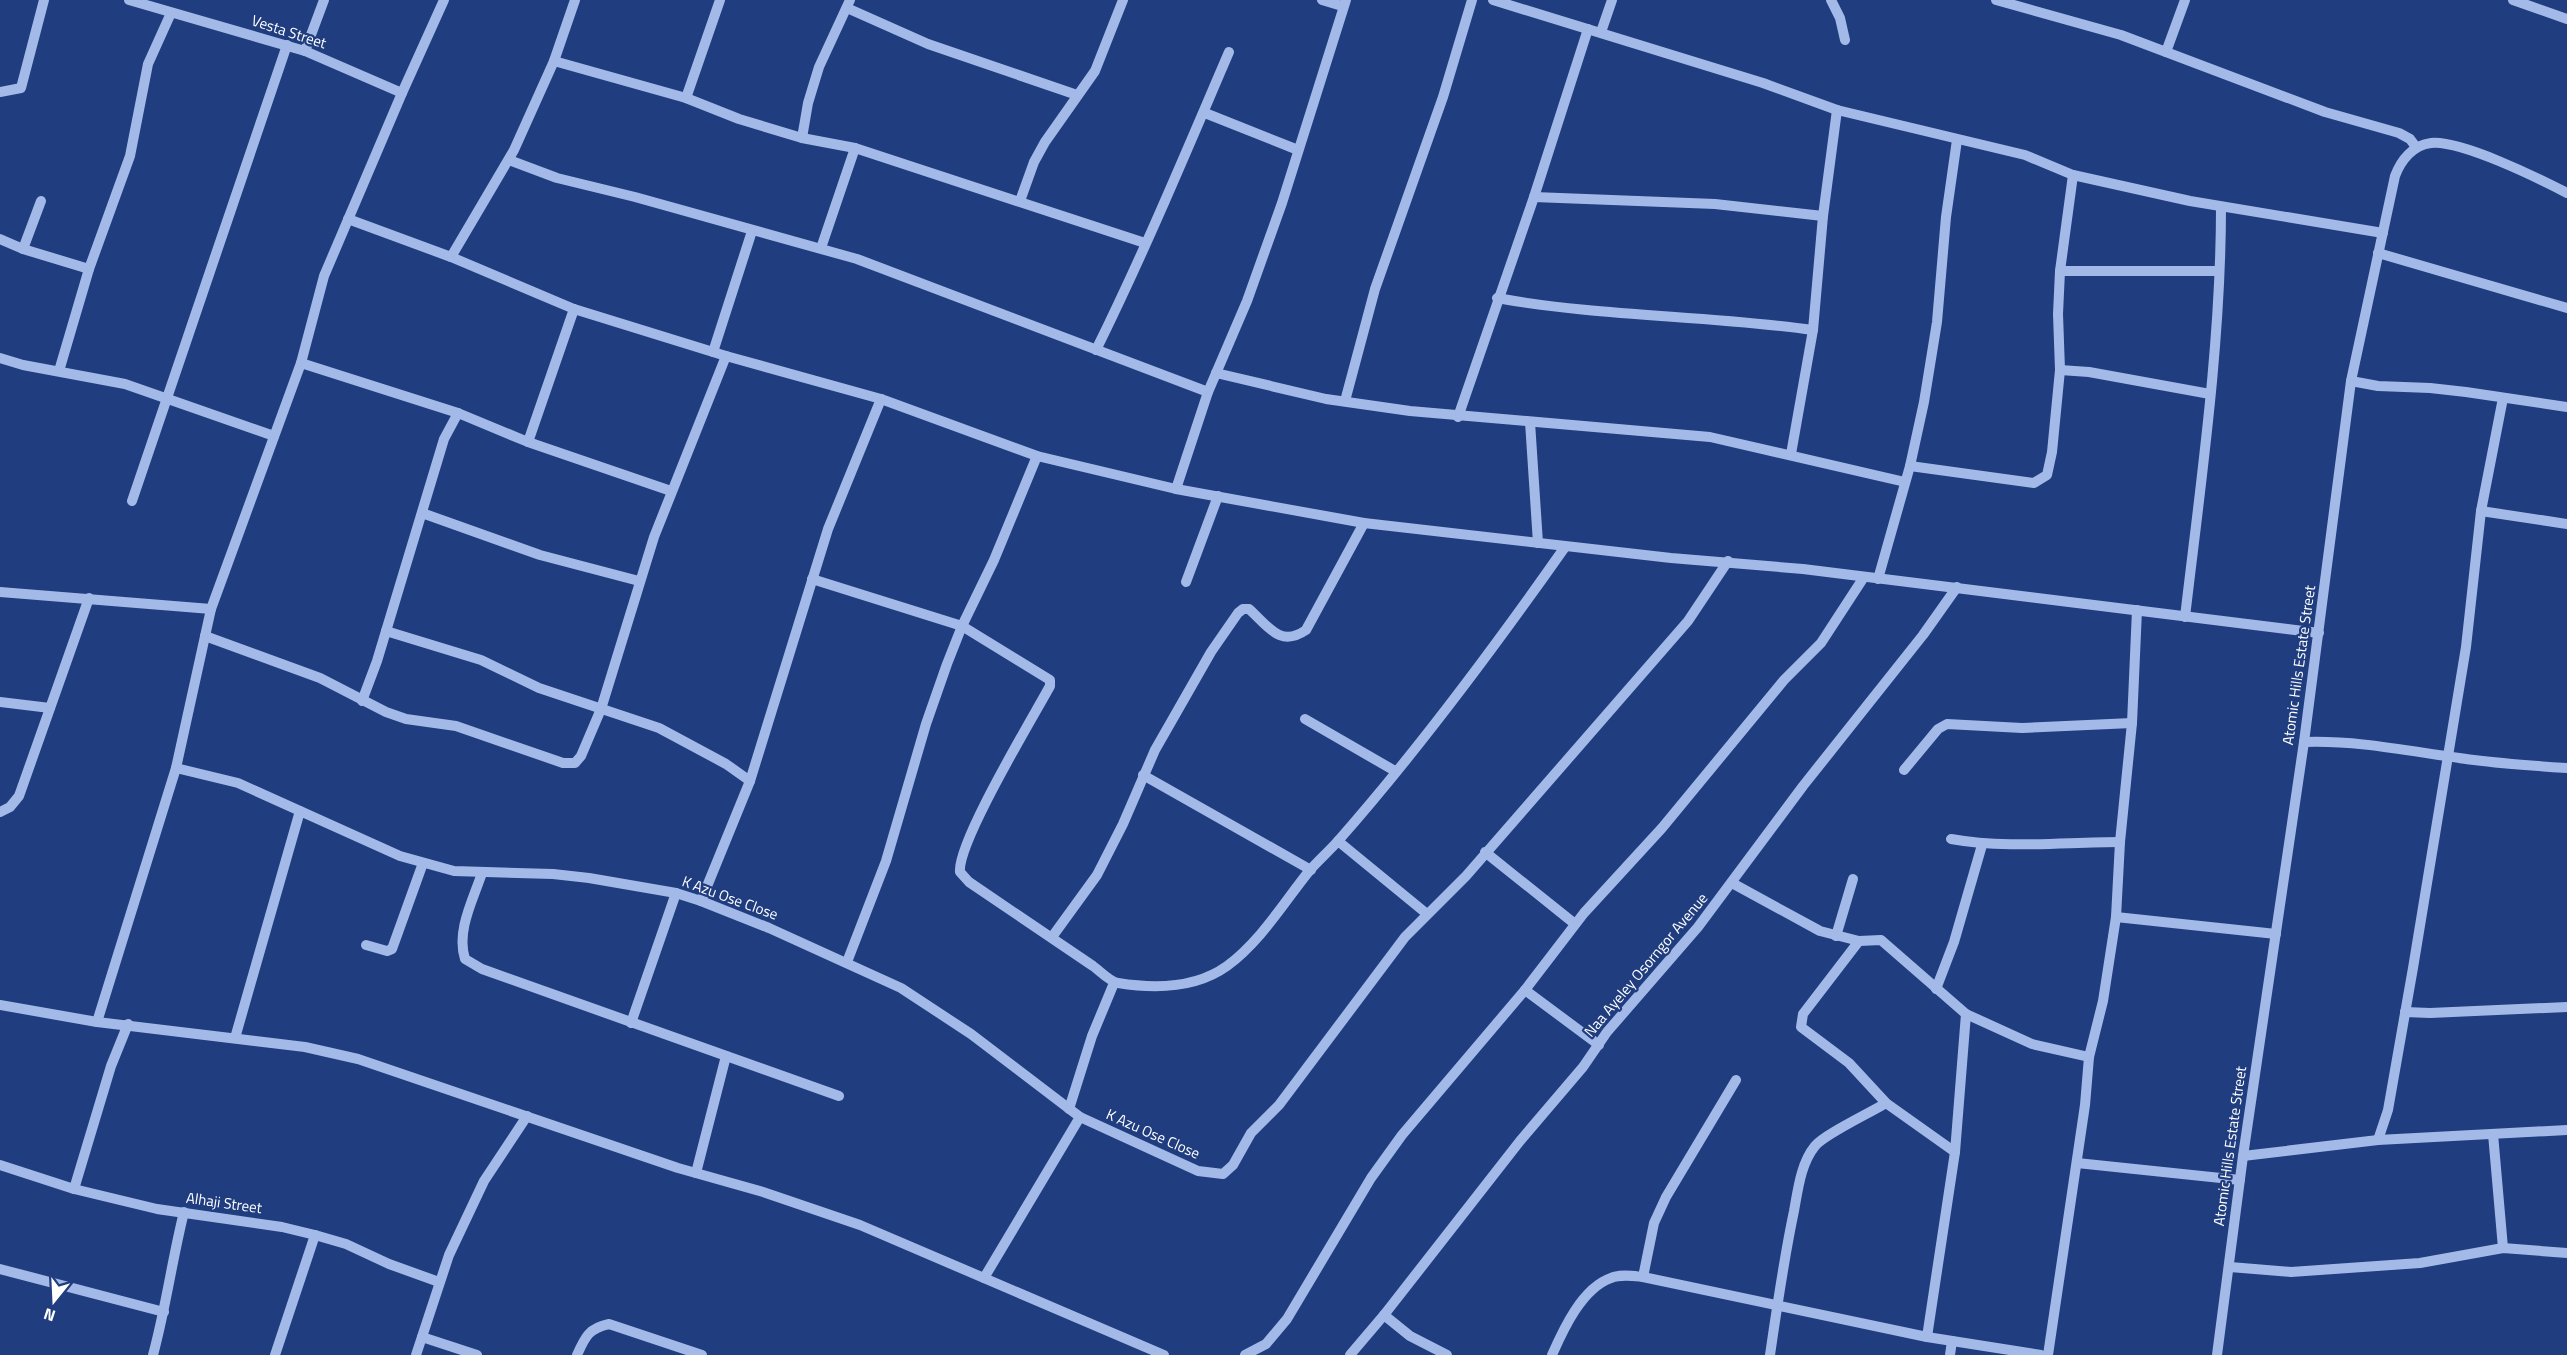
<svg xmlns="http://www.w3.org/2000/svg" width="2567" height="1355" font-family="'Titillium Web',sans-serif">
<rect width="100%" height="100%" fill="#1f3d7f"/>
<g fill="none" stroke-linecap="round" stroke-linejoin="round">
<g stroke="#a3bae8" stroke-width="10">
<path d="M129,0L305,51L402,93"/>
<path d="M1322,0L1342,6"/>
<path d="M1493,0L1763,83L1837,110L2025,155L2073,175L2190,201L2383,233"/>
<path d="M1831,0L1840,18L1845,40"/>
<path d="M1996,0L2121,35L2325,112L2399,133L2410,139L2416,147"/>
<path d="M2513,0L2567,19"/>
<path d="M847,8L928,44L1077,95"/>
<path d="M1601,32L1612,0"/>
<path d="M305,51L324,0"/>
<path d="M2166,52L2185,0"/>
<path d="M554,61L686,98L739,119L802,138L855,148L1145,243"/>
<path d="M0,92L21,88L44,0"/>
<path d="M686,98L720,0"/>
<path d="M1205,113L1298,150"/>
<path d="M802,138L808,103L819,67L850,0"/>
<path d="M509,160L557,178L635,197L857,259L1208,392"/>
<path d="M1534,197L1715,204L1823,216"/>
<path d="M1020,201L1034,162L1045,142L1095,71L1123,0"/>
<path d="M348,219L451,257L574,309L726,356L881,399L1037,456L1176,489L1364,523L1671,558L1803,569L2319,633"/>
<path d="M0,239L23,249L89,269"/>
<path d="M821,248L855,148"/>
<path d="M23,249L41,201"/>
<path d="M2378,253L2567,308"/>
<path d="M451,257L514,150L554,61L575,0"/>
<path d="M2060,271H2218"/>
<path d="M1497,298C1602,317 1708,315 1813,330"/>
<path d="M1096,350C1144,253 1186,152 1229,52"/>
<path d="M713,352L752,231"/>
<path d="M0,358L23,365L125,384L274,436"/>
<path d="M301,363L458,413L528,442L671,491"/>
<path d="M2060,370L2089,372L2210,394"/>
<path d="M59,371L89,269L130,156L148,64L171,13"/>
<path d="M1216,373L1326,399L1410,411L1710,437L1905,482"/>
<path d="M2351,381L2378,386L2430,388L2466,392L2567,407"/>
<path d="M1345,401L1375,289L1443,97L1472,0"/>
<path d="M1458,417L1534,197L1588,29"/>
<path d="M1530,422L1538,543"/>
<path d="M528,442L574,309"/>
<path d="M1791,454L1813,330L1823,216L1837,110"/>
<path d="M1910,466L2034,483L2047,475L2052,452L2060,370L2058,314L2060,271L2073,175"/>
<path d="M1176,489L1208,392L1247,301L1282,203L1346,0"/>
<path d="M132,501L287,45"/>
<path d="M2481,511L2567,524"/>
<path d="M422,513L540,555L639,581"/>
<path d="M812,579L962,626L1050,680V686C1032,719 957,843 960,872L969,882C1010,910 1051,938 1093,966C1100,971 1110,982 1118,983C1155,989 1195,989 1227,966C1261,941 1284,902 1310,870C1319,860 1329,851 1338,841C1420,748 1494,648 1565,547"/>
<path d="M1878,579L1910,466L1924,402L1937,322L1946,217L1957,140"/>
<path d="M1186,582L1218,496"/>
<path d="M0,592L211,609"/>
<path d="M2185,617C2201,481 2221,343 2221,207"/>
<path d="M386,631L481,660L539,688L659,728L726,764L750,781"/>
<path d="M205,636L320,678L386,712L406,719L456,726L563,763H575L581,756L601,709L654,537L726,356"/>
<path d="M362,701L377,661L444,439L458,413"/>
<path d="M0,702L50,708"/>
<path d="M1305,719L1395,771"/>
<path d="M2304,742C2362,740 2417,753 2474,760C2505,764 2536,766 2567,768"/>
<path d="M176,768L238,783L400,856L454,871L553,874L589,878L676,893L701,901L769,928L901,988L971,1034L1080,1117L1198,1171L1223,1174L1233,1165L1251,1133L1279,1105L1405,937L1466,876L1688,621L1728,561"/>
<path d="M1904,770L1938,729L1947,724L2022,728L2132,723"/>
<path d="M1143,775L1311,870"/>
<path d="M0,812L10,807L19,796L89,598"/>
<path d="M1951,839C2007,849 2063,842 2120,842"/>
<path d="M1338,841L1427,914"/>
<path d="M1485,852L1575,924"/>
<path d="M482,873C473,900 456,931 465,959L482,969L839,1096"/>
<path d="M1732,883L1820,931L1859,941L1881,940L1966,1014L2032,1044L2089,1057"/>
<path d="M701,901L750,781L828,529L881,399"/>
<path d="M2116,917L2276,934"/>
<path d="M1836,936L1853,879"/>
<path d="M1052,937L1097,875L1123,824L1155,750L1211,652L1238,613L1243,609H1249C1268,626 1280,648 1306,630L1364,523"/>
<path d="M1859,941L1803,1014L1801,1027L1849,1063L1886,1103L1955,1152"/>
<path d="M366,945L387,951L392,949L423,863"/>
<path d="M847,962L886,861L926,724L947,664L962,626L994,560L1037,456"/>
<path d="M1936,989L1954,942L1982,845"/>
<path d="M1525,990L1599,1045"/>
<path d="M0,1005L97,1022L305,1047L358,1059L678,1168L763,1192L860,1225L1164,1355"/>
<path d="M2405,1012L2430,1013L2567,1007"/>
<path d="M97,1022L176,768L211,609L301,363L324,276L402,93L444,0"/>
<path d="M631,1023L676,893"/>
<path d="M235,1038L300,811"/>
<path d="M1069,1109L1092,1036L1114,983"/>
<path d="M2493,1134L2503,1248"/>
<path d="M2378,1140L2388,1110L2413,968L2466,647L2481,511L2503,398"/>
<path d="M2243,1156L2378,1140L2567,1130"/>
<path d="M2077,1163L2240,1180"/>
<path d="M0,1165L74,1189L157,1209L282,1227L315,1235L346,1244L389,1264L439,1282"/>
<path d="M696,1173L726,1056"/>
<path d="M74,1189L111,1066L128,1024"/>
<path d="M2230,1267L2291,1272L2420,1263L2503,1248L2567,1253"/>
<path d="M0,1269L164,1312"/>
<path d="M1643,1277L1654,1223L1666,1197L1736,1080"/>
<path d="M984,1278L1080,1117"/>
<path d="M1384,1315L1410,1336L1447,1355"/>
<path d="M422,1337L477,1355"/>
<path d="M1927,1337L1955,1152L1966,1014"/>
<path d="M153,1355C166,1307 172,1260 184,1212"/>
<path d="M275,1355L315,1235"/>
<path d="M416,1355L449,1255L484,1181L527,1116"/>
<path d="M577,1355C585,1337 589,1328 609,1324L702,1355"/>
<path d="M1245,1355L1266,1344L1287,1319L1371,1178L1402,1135L1525,990L1584,913L1662,828L1784,680L1821,643L1864,577"/>
<path d="M1350,1355L1384,1315L1520,1141L1583,1067L1607,1032L1698,927L1803,786L1923,635L1957,587"/>
<path d="M1552,1355C1563,1330 1582,1288 1611,1278C1621,1274 1633,1276 1643,1277L1927,1337L2041,1355"/>
<path d="M1770,1355C1777,1307 1784,1258 1794,1211C1798,1189 1801,1163 1815,1146C1825,1134 1870,1113 1886,1103"/>
<path d="M1950,1355L1952,1341"/>
<path d="M2048,1355L2085,1105L2089,1057L2103,1001L2116,917L2120,842L2132,723L2137,610"/>
<path d="M2217,1355L2243,1156L2304,742L2351,381L2395,176C2401,160 2413,145 2431,143C2461,140 2538,178 2567,193"/>
</g>
</g>
<g text-anchor="middle" stroke-width="4.5" stroke-linejoin="round" paint-order="stroke">
<g font-size="15" fill="#fff" stroke="#1f3d7f">
<text transform="translate(289 32) rotate(18)" y="5">Vesta Street</text>
<text transform="translate(2299 665) rotate(-82)" y="5">Atomic Hills Estate Street</text>
<text transform="translate(730 898) rotate(20)" y="5">K Azu Ose Close</text>
<text transform="translate(1646 965) rotate(-50)" y="5">Naa Ayeley Osorngor Avenue</text>
<text transform="translate(1153 1134) rotate(24)" y="5">K Azu Ose Close</text>
<text transform="translate(2230 1146) rotate(-82)" y="5">Atomic Hills Estate Street</text>
<text transform="translate(224 1203) rotate(8)" y="5">Alhaji Street</text>
</g>
</g>
<g transform="translate(54 1301) rotate(198)" stroke="#1f3d7f" stroke-width="4.5" paint-order="stroke">
<path d="M0-4.5L10 22L0 15L-10 22Z" fill="#ffffff"/>
<text y="-9" font-size="16" font-weight="bold" text-anchor="middle" fill="#ffffff">N</text>
</g>
</svg>
